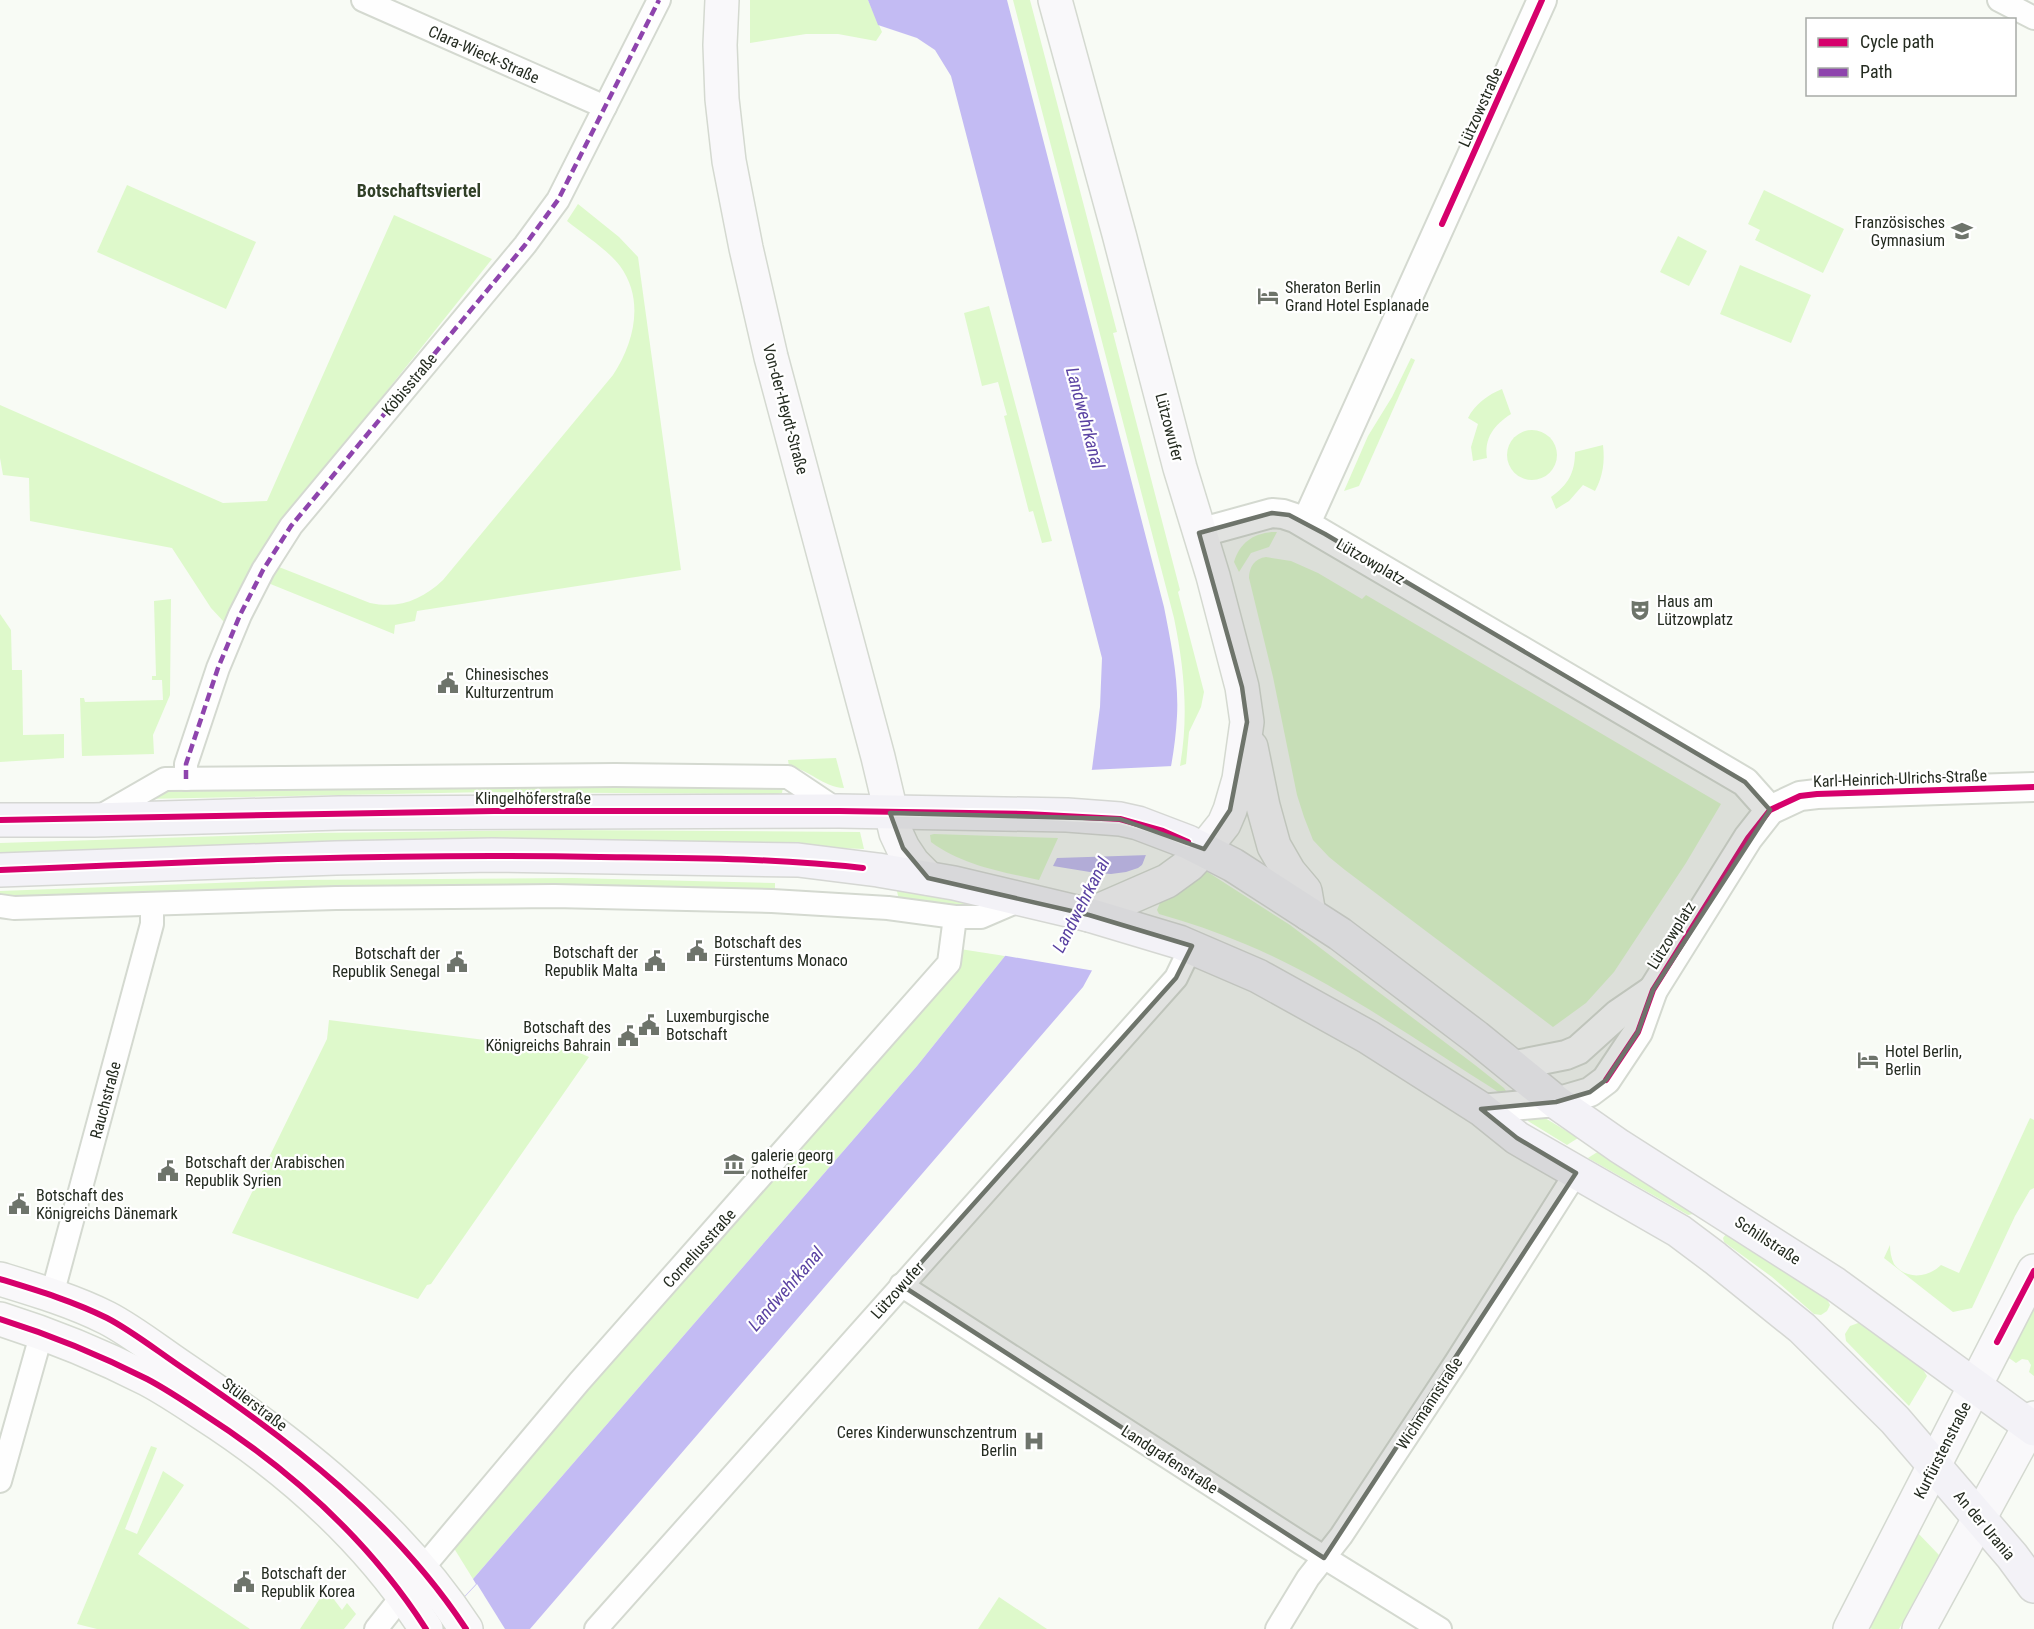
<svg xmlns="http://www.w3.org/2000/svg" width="2034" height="1629" font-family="'Roboto Condensed',sans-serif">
<rect width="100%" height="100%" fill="#f8fbf5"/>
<g fill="#def9cb">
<path d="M750,0H868L882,32L876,41L838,34H806L750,43Z"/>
<path d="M1013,0H1030L1117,332L1113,333L1180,590L1178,592L1204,692L1201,707L1189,732L1186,764L1180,766C1189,715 1184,667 1174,618Z"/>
<path d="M127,185L256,242L226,309L97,252Z"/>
<path d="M1764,190L1844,229L1823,273L1755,240L1760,230L1748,224Z"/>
<path d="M578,204L619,237L638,257L681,570L417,611L415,621L395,625L394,634L268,583L279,567L370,603C399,609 422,600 443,580L613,375C634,343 645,300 620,266C608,250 583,234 567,221Z"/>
<path d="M394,215L492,259L276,530L224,622L211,608L172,548L30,521L29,478L3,475L0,458V405L223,503L267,501Z"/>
<path d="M1678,236L1707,251L1689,286L1660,272Z"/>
<path d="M1740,265L1811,295L1791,343L1720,314Z"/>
<path d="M989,306L1052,541L1042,543L1033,511L1029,512L1004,416L1007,415L998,382L982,386L964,313Z"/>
<path d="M1411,358L1415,360L1359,486L1344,491L1368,436L1392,397Z"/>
<path d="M1502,389L1511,414C1494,425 1484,438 1487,458L1473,461L1471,447L1478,424L1468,418C1474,405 1489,394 1502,389Z"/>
<circle cx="1532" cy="455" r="25"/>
<path d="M1603,445C1605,462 1603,476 1595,491L1583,485L1569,501L1556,509L1551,497C1568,485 1575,473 1575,452Z"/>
<path d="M1272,532H1277L1269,547L1251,553L1239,572L1234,562C1240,543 1252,534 1272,532Z"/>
<path d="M1266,557L1291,561L1318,573L1362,599L1366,595L1721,804L1686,863L1614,972L1586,1003L1553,1027L1345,870L1329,857L1313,840L1304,817L1297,795L1273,677L1249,578C1249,567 1255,558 1266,557Z"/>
<path d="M171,599L170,695L153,735L154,754L82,756L80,698H84L85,702L163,700L162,680H152V676H156L154,601Z"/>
<path d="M0,614L11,630L12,670H22L23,735L64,734V758L0,762Z"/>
<path d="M836,758L844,788C823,787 810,770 789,766L788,760Z"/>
<path d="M304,784L783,787L782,793L776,794L489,792L143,799L155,790Z"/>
<path d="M557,830L860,832L864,849L598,839L390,840L0,854V843L317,833Z"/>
<path d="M934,834L1058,838L1039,880C1002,872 962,865 931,842L930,835Z"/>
<path d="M1203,869L1290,925L1475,1065L1504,1088L1506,1091L1504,1094L1500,1093C1418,1042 1334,981 1245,944C1217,932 1188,922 1159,914L1157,910L1164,893Z"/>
<path d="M572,878L775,883V893L0,898V891L296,880Z"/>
<path d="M897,891L949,899L973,905L972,910L899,901Z"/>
<path d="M960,949L1005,956L917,1066L473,1579L452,1545Z"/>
<path d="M329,1020L570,1051L571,1049L589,1057L431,1284L427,1285L418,1299L232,1233L327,1039Z"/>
<path d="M1531,1115L1545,1118L1578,1138L1567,1145L1528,1121V1118Z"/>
<path d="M2030,1118L2034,1120V1188L2030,1190L2015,1216L1972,1308L1953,1312L1884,1258L1890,1245C1890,1251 1891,1258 1894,1264C1906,1280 1928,1278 1941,1265L1959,1273Z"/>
<path d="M1599,1151L1694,1212L1693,1214L1688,1215L1588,1158Z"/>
<path d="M1726,1234L1826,1297L1830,1305L1827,1311L1821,1315L1814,1314L1772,1277L1724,1242L1723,1238Z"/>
<path d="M2034,1308V1376L2029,1372L2031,1365L2028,1360L2022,1359L2016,1363L2009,1358Z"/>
<path d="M1861,1322L1920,1365L1927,1376L1909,1406L1846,1341L1845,1334L1850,1326Z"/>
<path d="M151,1446L157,1448L125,1529L137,1534L163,1471L184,1485L138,1554L250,1629H97L77,1624Z"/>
<path d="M1914,1529L1939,1555L1899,1629H1872L1867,1626Z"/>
<path d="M326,1589L342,1610L347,1603L356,1614L344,1629H300Z"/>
<path d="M999,1597L1047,1629H978Z"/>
</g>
<path fill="#c3bbf3" d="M868,0H1007L1164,607C1171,643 1179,680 1177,716C1172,812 1129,905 1083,987L530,1629H434L476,1584L473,1579L917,1066L1005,956L1051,869L1092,769L1100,707L1102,658L951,76L935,50L917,38L878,25Z"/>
<g fill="#f8fbf5">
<path d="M1173,766L1165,802L1149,855L1057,858L1053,866L1096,873L1111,874L1126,872L1138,868L1146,862L1128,906L1095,971L1001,955L1049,868L1089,770Z"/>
<path d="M477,1584L505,1629H434Z"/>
</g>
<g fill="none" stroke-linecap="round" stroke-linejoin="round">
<defs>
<g id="minor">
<path d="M363,0L605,107"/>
<path d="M1999,0L2034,18"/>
<path d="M186,779V764L218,668L240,615L263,570L291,526L525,245L558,200L659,0"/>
<path d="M99,817L165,779L615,775L788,777L839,811"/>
<path d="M0,906L14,908L336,898L554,896L772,901L888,908L955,917H981L1023,899"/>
<path d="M901,1285L1301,1543L1440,1629"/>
<path d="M52,1295L152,924V904"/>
<path d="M0,1481L42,1332"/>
<path d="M421,1570L579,1382L949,963L955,917"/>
<path d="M376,1629L403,1595"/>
<path d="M596,1629L1168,987L1176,978L1191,947"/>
<path d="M1277,1629L1308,1578L1341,1536L1456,1362L1576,1173"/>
</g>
<g id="tertiary">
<path d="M1306,523L1542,0"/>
<path d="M1199,533L1272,513L1283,514L1295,518L1745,782L1770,810"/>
<path d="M1511,1066L1566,1055L1578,1050L1618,1014L1653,990"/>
<path d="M1481,1109L1556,1102L1590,1092L1606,1080L1638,1032L1653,990L1748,838L1770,810L1800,796L1817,794L2034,787"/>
</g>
<g id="secondary">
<path d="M722,0L720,45L722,99L729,161L746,248L771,357L878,757L896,833L903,848L913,863L928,878"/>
<path d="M1055,0L1119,234L1180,468L1213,576L1242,687L1247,722L1239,779L1230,810L1224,824L1204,849L1189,865L1167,881L1089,915"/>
<path d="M1251,747L1263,806L1274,846L1289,872L1305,891L1309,914"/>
<path d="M0,1279C36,1290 73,1301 107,1318C134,1332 161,1354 187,1371C292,1442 396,1522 466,1629"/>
<path d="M0,1319C51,1335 100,1355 147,1379C166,1389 184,1401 202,1413C291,1470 369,1540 426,1629"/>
<path d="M1850,1629L2034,1271"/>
<path d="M1919,1629L2034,1418"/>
</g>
<g id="primary">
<path d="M0,820H94L339,813L839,811L1067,815L1120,819L1138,823L1188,842L1233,865L1340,934L1476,1037L1556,1102L1619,1146L1835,1284L2034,1429"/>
<path d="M0,870L336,858L492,855L798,860L878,870L954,883L1089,915L1179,942L1258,976L1368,1037L1481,1109L1517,1138L1679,1231L1715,1258L1802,1328L1895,1420L2012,1556L2034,1586"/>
</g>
</defs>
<use href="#minor" stroke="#d4d9d0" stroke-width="26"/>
<use href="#tertiary" stroke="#d4d9d0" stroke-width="32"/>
<use href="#secondary" stroke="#d4d9d0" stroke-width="36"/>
<use href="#primary" stroke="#d5d7d3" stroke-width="36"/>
<use href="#minor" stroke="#fefefe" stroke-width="22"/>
<use href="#tertiary" stroke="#fefefe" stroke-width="28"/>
<use href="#secondary" stroke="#f9f8fa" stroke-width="33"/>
<use href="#primary" stroke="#f3f2f7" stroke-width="33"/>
<path stroke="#8e44ad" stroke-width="4.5" stroke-dasharray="9 4.5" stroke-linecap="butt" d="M186,779V764L218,668L240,615L263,570L291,526L525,245L558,200L659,0"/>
<defs>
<g id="cycleway">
<path d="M1442,224L1542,0"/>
<path d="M0,820L494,811H839L1026,814L1120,819L1163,831L1188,842"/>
<path d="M0,870C200,861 400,853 600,857C687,858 775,858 863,868"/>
<path d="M1606,1080L1638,1032L1653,990L1748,838L1770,810L1800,796L1817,794L2034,787"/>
<path d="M0,1279C36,1290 73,1301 107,1318C134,1332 161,1354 187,1371C292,1442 396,1522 466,1629"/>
<path d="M0,1319C51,1335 100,1355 147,1379C166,1389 184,1401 202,1413C291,1470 369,1540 426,1629"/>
<path d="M1997,1342L2034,1271"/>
</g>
</defs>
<use href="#cycleway" stroke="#fff" stroke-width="10"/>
<use href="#cycleway" stroke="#d6006c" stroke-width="6"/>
</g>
<path fill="#6e746b" fill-opacity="0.2" stroke="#6e746b" stroke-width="4.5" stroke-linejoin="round" d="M1272,513L1289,515L1325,534L1745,782L1770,810L1653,990L1638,1032L1606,1080L1590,1092L1556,1102L1481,1109L1517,1138L1576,1173L1324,1558L901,1285L1176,978L1192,946L1089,915L928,878L903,848L890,813L1120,819L1204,849L1230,810L1247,722L1242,687L1199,533Z"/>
<defs>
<symbol id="school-bare" viewBox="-9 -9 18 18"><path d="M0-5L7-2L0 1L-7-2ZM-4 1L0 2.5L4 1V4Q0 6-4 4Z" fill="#6e746b" stroke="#fff" stroke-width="2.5" paint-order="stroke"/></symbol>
<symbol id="hotel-bare" viewBox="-9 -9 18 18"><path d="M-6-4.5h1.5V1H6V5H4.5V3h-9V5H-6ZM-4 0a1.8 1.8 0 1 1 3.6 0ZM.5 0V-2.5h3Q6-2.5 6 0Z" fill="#6e746b" stroke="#fff" stroke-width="2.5" paint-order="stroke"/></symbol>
<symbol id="theatre-bare" viewBox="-9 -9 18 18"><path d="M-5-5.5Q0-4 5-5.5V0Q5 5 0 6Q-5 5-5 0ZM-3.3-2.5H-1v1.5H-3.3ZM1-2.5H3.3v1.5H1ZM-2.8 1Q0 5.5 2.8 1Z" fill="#6e746b" stroke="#fff" stroke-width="2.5" paint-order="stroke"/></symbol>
<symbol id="civic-bare" viewBox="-9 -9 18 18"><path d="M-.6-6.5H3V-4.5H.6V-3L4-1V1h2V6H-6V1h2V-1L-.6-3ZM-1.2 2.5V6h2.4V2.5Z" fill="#6e746b" stroke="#fff" stroke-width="2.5" paint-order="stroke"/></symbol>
<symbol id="museum-bare" viewBox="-9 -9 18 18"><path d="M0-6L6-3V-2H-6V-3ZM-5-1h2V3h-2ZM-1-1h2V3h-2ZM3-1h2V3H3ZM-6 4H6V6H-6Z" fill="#6e746b" stroke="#fff" stroke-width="2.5" paint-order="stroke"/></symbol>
<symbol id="hospital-bare" viewBox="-9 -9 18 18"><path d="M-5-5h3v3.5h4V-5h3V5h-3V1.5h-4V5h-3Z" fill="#6e746b" stroke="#fff" stroke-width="2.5" paint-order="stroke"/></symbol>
</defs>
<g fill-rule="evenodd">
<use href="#school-bare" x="1947" y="216" width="30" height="30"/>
<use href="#hotel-bare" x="1253" y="281" width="30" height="30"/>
<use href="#theatre-bare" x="1625" y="595" width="30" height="30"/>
<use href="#civic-bare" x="433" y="668" width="30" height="30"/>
<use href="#civic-bare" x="682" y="936" width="30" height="30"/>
<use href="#civic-bare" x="640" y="946" width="30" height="30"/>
<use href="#civic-bare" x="442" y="947" width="30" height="30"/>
<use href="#civic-bare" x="634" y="1010" width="30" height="30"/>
<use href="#civic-bare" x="613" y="1021" width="30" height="30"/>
<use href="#hotel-bare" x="1853" y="1045" width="30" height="30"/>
<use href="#museum-bare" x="719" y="1149" width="30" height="30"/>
<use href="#civic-bare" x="153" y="1156" width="30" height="30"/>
<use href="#civic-bare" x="4" y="1189" width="30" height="30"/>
<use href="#hospital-bare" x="1019" y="1426" width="30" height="30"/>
<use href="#civic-bare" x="229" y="1567" width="30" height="30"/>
</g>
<g text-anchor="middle" stroke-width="4.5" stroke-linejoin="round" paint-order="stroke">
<g font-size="16" fill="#242b20" stroke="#fff">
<text transform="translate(484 54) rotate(24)" y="6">Clara-Wieck-Straße</text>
<text transform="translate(1480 107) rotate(-66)" y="6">Lützowstraße</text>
<text transform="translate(409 384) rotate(-50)" y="6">Köbisstraße</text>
<text transform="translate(786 409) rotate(75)" y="6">Von-der-Heydt-Straße</text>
<text transform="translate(1170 427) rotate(75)" y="6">Lützowufer</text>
<text transform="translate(1371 561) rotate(30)" y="6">Lützowplatz</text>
<text transform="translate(1900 778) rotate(-2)" y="6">Karl-Heinrich-Ulrichs-Straße</text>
<text x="533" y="804">Klingelhöferstraße</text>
<text transform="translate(1671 935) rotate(-58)" y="6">Lützowplatz</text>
<text transform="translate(105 1100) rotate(-75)" y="6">Rauchstraße</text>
<text transform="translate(1768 1240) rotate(33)" y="6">Schillstraße</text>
<text transform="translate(699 1248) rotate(-48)" y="6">Corneliusstraße</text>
<text transform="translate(897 1290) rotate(-48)" y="6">Lützowufer</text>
<text transform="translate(1429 1403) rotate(-57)" y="6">Wichmannstraße</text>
<text transform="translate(255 1404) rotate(37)" y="6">Stülerstraße</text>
<text transform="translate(1942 1450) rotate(-63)" y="6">Kurfürstenstraße</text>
<text transform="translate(1170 1459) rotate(33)" y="6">Landgrafenstraße</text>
<text transform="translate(1985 1525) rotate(50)" y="6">An der Urania</text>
</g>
<g font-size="16" fill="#242b20" stroke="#fff" text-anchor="start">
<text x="1945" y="228" text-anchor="end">Französisches<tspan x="1945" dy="18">Gymnasium</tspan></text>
<text x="1285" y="293">Sheraton Berlin<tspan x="1285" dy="18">Grand Hotel Esplanade</tspan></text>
<text x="1657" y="607">Haus am<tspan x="1657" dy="18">Lützowplatz</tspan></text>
<text x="465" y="680">Chinesisches<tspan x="465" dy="18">Kulturzentrum</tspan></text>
<text x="714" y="948">Botschaft des<tspan x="714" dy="18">Fürstentums Monaco</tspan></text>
<text x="638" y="958" text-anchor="end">Botschaft der<tspan x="638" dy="18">Republik Malta</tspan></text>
<text x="440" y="959" text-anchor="end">Botschaft der<tspan x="440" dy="18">Republik Senegal</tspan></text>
<text x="666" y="1022">Luxemburgische<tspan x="666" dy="18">Botschaft</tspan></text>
<text x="611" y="1033" text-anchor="end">Botschaft des<tspan x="611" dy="18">Königreichs Bahrain</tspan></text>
<text x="1885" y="1057">Hotel Berlin,<tspan x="1885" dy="18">Berlin</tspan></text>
<text x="751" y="1161">galerie georg<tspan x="751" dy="18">nothelfer</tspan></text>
<text x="185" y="1168">Botschaft der Arabischen<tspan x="185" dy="18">Republik Syrien</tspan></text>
<text x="36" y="1201">Botschaft des<tspan x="36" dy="18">Königreichs Dänemark</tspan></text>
<text x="1017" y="1438" text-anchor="end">Ceres Kinderwunschzentrum<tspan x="1017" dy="18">Berlin</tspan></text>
<text x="261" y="1579">Botschaft der<tspan x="261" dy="18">Republik Korea</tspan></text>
</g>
<g font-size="18" font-weight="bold" fill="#324128" stroke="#fff">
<text x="419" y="197">Botschaftsviertel</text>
</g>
<g font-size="18" font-style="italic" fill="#5a42a2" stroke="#fff">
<text transform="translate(1085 418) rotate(75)" y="6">Landwehrkanal</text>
<text transform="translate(1081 905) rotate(-63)" y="6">Landwehrkanal</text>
<text transform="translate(786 1289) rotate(-49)" y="6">Landwehrkanal</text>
</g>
</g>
<rect x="1806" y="18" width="210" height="78" fill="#ffffff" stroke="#a7aaa6" stroke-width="1.5"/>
<rect x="1818" y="38" width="30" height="9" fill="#d6006c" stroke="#a7aaa6" stroke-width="1.5"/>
<text x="1860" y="48" font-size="18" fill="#242b20">Cycle path</text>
<rect x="1818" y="68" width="30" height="9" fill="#8e44ad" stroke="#a7aaa6" stroke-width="1.5"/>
<text x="1860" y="78" font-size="18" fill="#242b20">Path</text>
</svg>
